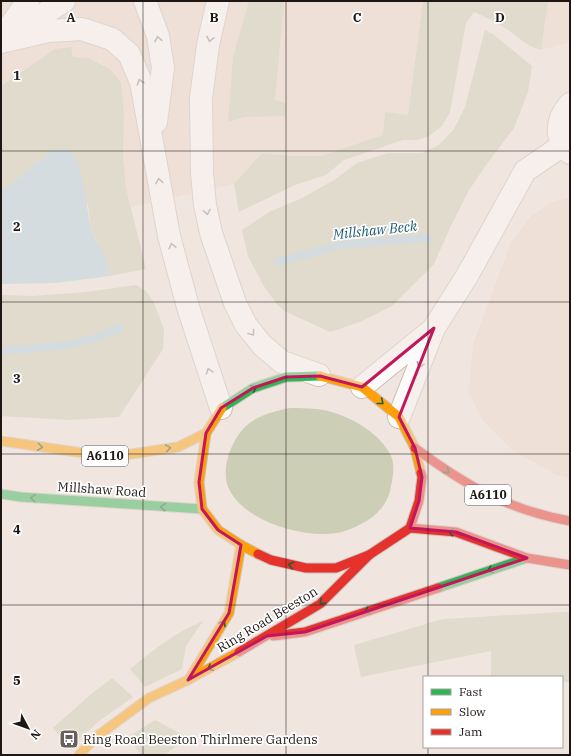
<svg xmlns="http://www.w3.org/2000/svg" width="571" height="756" font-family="'IBM Plex Serif',serif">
<rect width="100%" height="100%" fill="#f1e5df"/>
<g fill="#eed9ce">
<path d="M1,1H423L408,115L383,135L321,156H290L262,153L234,184L131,207L126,188L123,156L124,115L121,83L88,58L73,57L11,79L1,86Z"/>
<path d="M548,1H570V42L541,50Z"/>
<path d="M570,198V478L557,475L513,451L483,421L469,393L473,344L511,242L530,217L551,202Z"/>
</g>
<g fill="#cccfb6">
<path d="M249,1H284L275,100L287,103L286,116L244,117L228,122L233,57Z"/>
<path d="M423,1H548L541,50C526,46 521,39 508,30C498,23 486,17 474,12L466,23L450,112L442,126L429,136L417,140H403L344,160L326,175L295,185L239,212L234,184L262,153L291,156H321L383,135L385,112L408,115Z"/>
<path d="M485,30L493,34L532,66L528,92L514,128L489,161L469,190L450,228L434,264L392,306L360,322L330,332L284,311L276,303L263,285L248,256L242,230L269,212L302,198L334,180L357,163L388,153H422L439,145L454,129L465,107Z"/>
<path d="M71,47L73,57L88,58L110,69L121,83L124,115L123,156L126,188L146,269L110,276L109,267L91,229L88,205L51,151L9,186L1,190V86L55,49Z"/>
<path d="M136,285L146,291L154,303L164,329L163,349L119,417L69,420L1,416V295L33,296L86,292Z"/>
<path d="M290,408C299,408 308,408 317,409C343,412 380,431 391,456C395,464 393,477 391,486C389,503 376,517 361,524C350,530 338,534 326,534C295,535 244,520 229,489C219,469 233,434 251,422C263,414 276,411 290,408Z"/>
<path d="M561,612H570V682H562V677H491V651L361,677L354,645L443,619Z"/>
<path d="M203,621L186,646L182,669L145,687L130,669C153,650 176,632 203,621Z"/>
<path d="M112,678L133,697L99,721L70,747L53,728L90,695Z"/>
<path d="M155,720L187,737L165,755H141L128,737Z"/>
</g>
<path fill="#b1d1e0" d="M60,149C63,149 67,149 69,151C85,160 86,214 92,231C98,248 109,256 110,276L56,283L1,284V190L9,186L51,151Z"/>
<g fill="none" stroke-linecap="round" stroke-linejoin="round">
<g stroke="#b1d1e0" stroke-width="8">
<path d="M278,262L341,245L428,238"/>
<path d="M1,351L68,345L95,338L120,328"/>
</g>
<defs>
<g id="street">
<path d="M145,1L158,36L163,68L156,122"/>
<path d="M218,1L208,45L201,98L202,173L205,205L211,233L235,303L246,325L262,345L282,362L319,375"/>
<path d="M5,33L28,1"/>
<path d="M13,34L64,1"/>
<path d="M1,42L48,31L82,29L112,39L129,54L141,82L169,236L188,307L221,408"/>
<path d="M570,104C556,119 554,138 570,153"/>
<path d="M362,387L432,330"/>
<path d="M399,417L434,328L467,276L525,171L563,145"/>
</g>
<g id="fast">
<path d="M222,408L253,388L286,377L320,376"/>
<path d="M1,494L21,497L202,509"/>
<path d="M438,588L527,558"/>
</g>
<g id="slow">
<path d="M320,376L362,387L399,417L415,448L421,473"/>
<path d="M222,408L206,433L199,482L202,509L218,530L241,545L258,554"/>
<path d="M1,441L111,457L178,447L206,433"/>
<path d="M189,679L229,613L241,545"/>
<path d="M79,755L96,737L149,698L188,680L239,652"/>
</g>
<g id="jam">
<path d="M415,448C465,485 508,510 570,521"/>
<path d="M410,528L456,532L527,558L570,565"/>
<path d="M258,554L271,560L306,568H336L369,555L410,528L419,501L422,477L421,473"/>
<path d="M273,636L305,632L438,588"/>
<path d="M239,652L320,604L369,555"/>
</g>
</defs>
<use href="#street" stroke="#c9c0bb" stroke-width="24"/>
<use href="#fast" stroke="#c9c0bb" stroke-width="11"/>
<use href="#slow" stroke="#c9c0bb" stroke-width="11"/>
<use href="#jam" stroke="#c9c0bb" stroke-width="11"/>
<use href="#street" stroke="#fdfbfa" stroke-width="22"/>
<use href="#fast" stroke="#30b455" stroke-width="9"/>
<use href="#slow" stroke="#ff9f0a" stroke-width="9"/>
<use href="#jam" stroke="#e5322d" stroke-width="9"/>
</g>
<defs><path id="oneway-chevron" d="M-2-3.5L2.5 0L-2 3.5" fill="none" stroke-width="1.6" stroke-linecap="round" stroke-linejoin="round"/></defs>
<g stroke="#999492">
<use href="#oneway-chevron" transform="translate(158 39) rotate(-101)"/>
<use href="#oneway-chevron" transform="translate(210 39) rotate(102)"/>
<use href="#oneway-chevron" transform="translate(140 82) rotate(-108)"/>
<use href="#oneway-chevron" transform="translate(159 181) rotate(-100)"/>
<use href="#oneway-chevron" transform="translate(207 212) rotate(79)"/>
<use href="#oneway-chevron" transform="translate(172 246) rotate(-104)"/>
<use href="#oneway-chevron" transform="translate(252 333) rotate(52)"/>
<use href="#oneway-chevron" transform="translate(420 365) rotate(111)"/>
<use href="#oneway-chevron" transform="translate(209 371) rotate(-108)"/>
</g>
<g stroke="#265e31">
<use href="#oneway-chevron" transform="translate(254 388) rotate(-24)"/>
<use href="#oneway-chevron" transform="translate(381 402) rotate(39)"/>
<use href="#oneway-chevron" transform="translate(40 447) rotate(8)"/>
<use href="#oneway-chevron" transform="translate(168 448) rotate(-9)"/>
<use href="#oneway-chevron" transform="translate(447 471) rotate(36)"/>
<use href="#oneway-chevron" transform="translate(33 498) rotate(-176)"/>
<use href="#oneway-chevron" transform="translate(163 507) rotate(-176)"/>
<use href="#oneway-chevron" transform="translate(451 532) rotate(-173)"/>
<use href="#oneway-chevron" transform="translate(291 565) rotate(-167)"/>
<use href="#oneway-chevron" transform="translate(490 570) rotate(161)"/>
<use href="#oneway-chevron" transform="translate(322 602) rotate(139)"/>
<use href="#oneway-chevron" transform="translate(367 611) rotate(161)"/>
<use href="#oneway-chevron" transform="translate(223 623) rotate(-59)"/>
<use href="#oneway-chevron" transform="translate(210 668) rotate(151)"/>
</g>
<path d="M0 0H571V756H0ZM434,328L399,417L415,448L422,477L419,501L410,528L456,532L527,558L305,632L267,636L188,680L229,613L241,545L218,530L202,509L199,482L206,433L221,408L253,388L286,377L320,376L362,387Z" fill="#f1e5df" fill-opacity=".55" fill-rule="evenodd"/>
<path fill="none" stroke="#c2185b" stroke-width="3" stroke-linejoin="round" d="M434,328L399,417L415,448L422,477L419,501L410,528L456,532L527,558L305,632L267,636L188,680L229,613L241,545L218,530L202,509L199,482L206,433L221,408L253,388L286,377L320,376L362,387Z"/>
<path fill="none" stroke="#1e1713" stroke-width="1" stroke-opacity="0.55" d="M143,1V755M286,1V755M428,1V677M1,151H570M1,302H570M1,454H570M1,605H570M428,747V755"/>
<defs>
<symbol id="bus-square" viewBox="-11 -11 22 22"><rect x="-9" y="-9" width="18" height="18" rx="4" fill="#685f5a" stroke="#fff"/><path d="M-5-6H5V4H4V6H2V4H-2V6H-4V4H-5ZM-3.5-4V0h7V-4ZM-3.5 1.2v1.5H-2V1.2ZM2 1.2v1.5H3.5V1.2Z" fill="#fff"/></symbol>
</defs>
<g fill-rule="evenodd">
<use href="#bus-square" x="58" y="728" width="22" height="22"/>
</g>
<g text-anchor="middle" stroke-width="3.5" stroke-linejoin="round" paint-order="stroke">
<g fill="#fff" stroke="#625d5a" stroke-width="1">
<rect x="82" y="446" width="46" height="20" rx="3"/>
<rect x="465" y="485" width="46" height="20" rx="3"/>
</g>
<g font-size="12" font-weight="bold" fill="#1e1713">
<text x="105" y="460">A6110</text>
<text x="488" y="499">A6110</text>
</g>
<g font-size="13" fill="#1e1713" stroke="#fff">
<text transform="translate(102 489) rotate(4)" y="5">Millshaw Road</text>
<text transform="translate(267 619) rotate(-31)" y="5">Ring Road Beeston</text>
</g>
<g font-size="13" fill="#1e1713" stroke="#fff" text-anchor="start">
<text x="83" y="744">Ring Road Beeston Thirlmere Gardens</text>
</g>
<g font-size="14" font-style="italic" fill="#1b5974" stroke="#fff">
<text transform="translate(375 230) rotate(-6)" y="5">Millshaw Beck</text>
</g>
</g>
<g font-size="13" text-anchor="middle" font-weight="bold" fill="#1e1713" stroke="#fff" stroke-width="3.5" stroke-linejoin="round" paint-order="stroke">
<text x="71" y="22">A</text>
<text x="214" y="22">B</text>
<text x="357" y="22">C</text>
<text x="500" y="22">D</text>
<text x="17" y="80">1</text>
<text x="17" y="231">2</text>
<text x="17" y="383">3</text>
<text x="17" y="534">4</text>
<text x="17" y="685">5</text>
</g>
<rect width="571" height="756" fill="none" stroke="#1e1713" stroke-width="4"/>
<rect x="423" y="676" width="140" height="72" fill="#ffffff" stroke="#a5a2a1"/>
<rect x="431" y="689" width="20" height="6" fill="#30b455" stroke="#a5a2a1"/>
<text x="459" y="696" font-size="12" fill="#1e1713">Fast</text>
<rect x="431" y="709" width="20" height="6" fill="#ff9f0a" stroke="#a5a2a1"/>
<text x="459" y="716" font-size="12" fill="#1e1713">Slow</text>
<rect x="431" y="729" width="20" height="6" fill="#e5322d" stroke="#a5a2a1"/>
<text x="459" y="736" font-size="12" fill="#1e1713">Jam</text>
<g transform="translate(28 728) rotate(131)" stroke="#ffffff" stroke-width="3" paint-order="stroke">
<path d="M0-3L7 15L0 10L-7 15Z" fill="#1e1713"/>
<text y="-6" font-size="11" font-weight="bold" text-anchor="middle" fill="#1e1713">N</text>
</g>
</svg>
